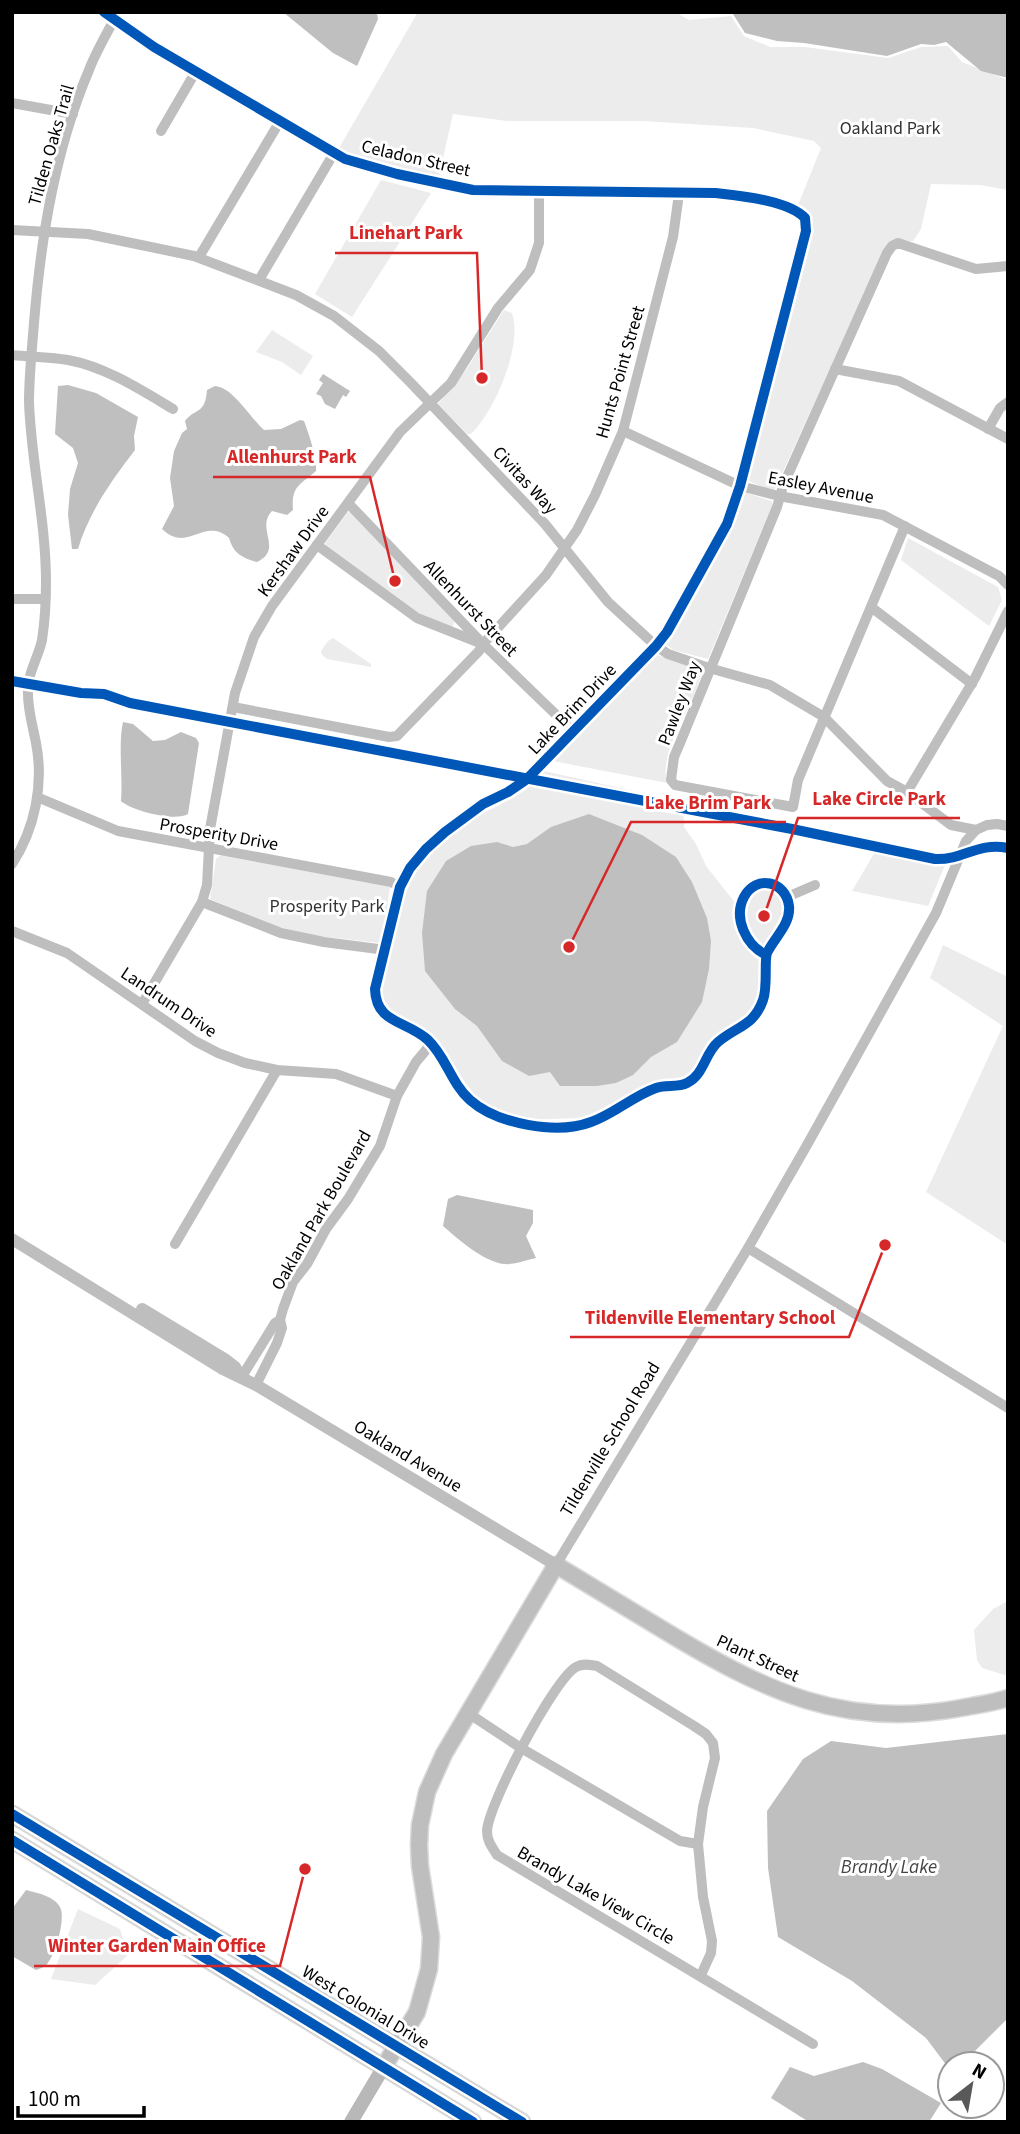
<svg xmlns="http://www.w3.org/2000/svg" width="1020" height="2134" font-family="'Source Sans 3',sans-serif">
<rect width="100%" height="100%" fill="#fff"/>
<g fill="#ececec">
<path d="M418,12H675L689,20L731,16L744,36L770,47H805L888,58L921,47L948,46L962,62L1008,80V190L980,185L931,184L921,229L913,241L893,240L887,244L775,489L764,488L745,479L809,218L798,205L821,148L814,141L753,128L643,121H507L453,114L438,180L346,154L339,148Z"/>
<path d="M381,180L431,193L352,317L315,294Z"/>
<path d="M504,310L512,313C523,345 495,411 471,434H467L438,404L466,370Z"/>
<path d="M272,330L313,356L301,375L282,362L256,352Z"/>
<path d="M746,493L772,501V506L708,659L673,650L666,644L728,533L737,515L741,496Z"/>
<path d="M348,512L352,513L455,620L453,626L448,627L420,615L327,547L325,543Z"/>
<path d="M908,538L998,587L1002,600L989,626L901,560Z"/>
<path d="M333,638L371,664V667L327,659L322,655L321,651L328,641Z"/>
<path d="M657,655L699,669L701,673C695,707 658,748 667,783L553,761Z"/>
<path d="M544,771L683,802L684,827L696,844L706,866L737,905L742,941L753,953L763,960L764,984L755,1009L716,1036L694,1073L677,1084L658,1085L604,1110L579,1118L524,1120L487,1109L415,1024L396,1016L388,1007L383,1000L381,987C397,924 401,861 463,824C484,811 510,802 529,787C535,783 539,776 544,771Z"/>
<path d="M875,852L945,865L928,906L852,891Z"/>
<path d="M221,855L390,887L383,937L380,943L317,936L275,926L210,899L216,859Z"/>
<path d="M761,887C770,888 776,889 781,897C790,916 773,929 768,946L761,948C741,931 736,901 761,887Z"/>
<path d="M943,945L1008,977V1245L926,1192L1003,1026L930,978Z"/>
<path d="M1008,1601V1676L982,1668L977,1660L974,1630L993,1609Z"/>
<path d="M78,1909L120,1929L128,1955L95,1985L51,1979Z"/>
</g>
<g fill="#bfbfbf">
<path d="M283,12H375L377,13L378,19L357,66L333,53Z"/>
<path d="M700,12H1008V78L981,71L946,42L934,45L921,44L887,56L804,43L777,41L745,33L733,14Z"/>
<path d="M323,374L350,391L346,397L343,395L335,409L325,404L321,396L316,394L323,383L319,380Z"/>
<path d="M68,385L96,393L138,417L134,436L135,450C112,480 89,512 78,549H72L68,515L70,489L78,463L73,448L55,434L58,386Z"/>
<path d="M215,386C233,387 251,419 264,430L281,429L300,420L304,421C309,434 317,458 316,471C300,485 291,486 293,510L287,515L272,511C255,529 284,549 257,562C242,558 233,553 229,538C204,516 188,554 162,529L174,506L170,478L174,451L182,433L187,429L185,421C196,407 205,415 207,390Z"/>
<path d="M123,722L133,724L153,741L165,740L181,732L196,738L199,743L188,814C175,822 132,811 121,801C123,777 118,744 123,722Z"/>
<path d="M589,814L642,835L676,857L692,882L707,918L711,941L709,969L702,1002L677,1042L651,1057L633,1075L616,1083L597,1086H560L550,1072L529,1076L502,1061L477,1026L455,1009L425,971L422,933L427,891L446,861L471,846L497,842L513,847L527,844L551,827Z"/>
<path d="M457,1195L533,1210V1223L526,1236L536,1258C527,1260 513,1265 504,1264C484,1262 458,1239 443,1226L448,1199Z"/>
<path d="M1008,1734V2022L1007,2019L962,2064H950V2070L926,2038L852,1981L778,1937L768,1868L767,1811L803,1759L831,1741L886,1748Z"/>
<path d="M26,1890C37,1893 54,1896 60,1907C66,1917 56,1952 49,1961C46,1967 42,1968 36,1970L12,1956V1909Z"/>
<path d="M863,2062L882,2069L941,2103L929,2122H809L771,2098L790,2067L814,2076Z"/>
</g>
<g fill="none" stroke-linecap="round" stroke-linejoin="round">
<defs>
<path id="primary" d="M383,2068L417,2012L429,1969L431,1937L420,1866L419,1845L420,1825L427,1792L444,1754L556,1565C592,1587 629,1609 665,1631C763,1690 843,1730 961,1708C977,1705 993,1703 1008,1698"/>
<g id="trunk">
<path d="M12,1814L522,2122"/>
<path d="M12,1840L473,2122"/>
</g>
</defs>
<use href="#primary" stroke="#dbdbdb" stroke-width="19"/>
<use href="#trunk" stroke="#dbdbdb" stroke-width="19"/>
<g stroke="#bebebe" stroke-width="10">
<path d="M104,12L154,47L345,159L397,174L473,190L715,193C740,196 788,200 805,218L806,231L740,486L727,524L667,632L656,646L527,779L508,792L483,804L445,832L426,849L410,868L400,887L375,989C376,1024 406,1020 428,1040C446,1057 451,1083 470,1100C497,1124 557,1135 591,1122C614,1114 633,1096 656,1088C666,1084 677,1088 687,1083C704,1075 705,1053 718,1042C737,1026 754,1026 763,1000C768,987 764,961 767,953C774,938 791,924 789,906C786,881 756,874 744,897C733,918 746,945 766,955"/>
<path d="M12,103L73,114"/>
<path d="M161,131L196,71"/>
<path d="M12,230L88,234L194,256L296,295L334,316L379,351L411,383L545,524L608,602L656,646L668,654L709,668L770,685L824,717L887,781L907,792L951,825L976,830"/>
<path d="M199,257L280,121"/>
<path d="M259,280L334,153"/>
<path d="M12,355C31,357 50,357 68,360C106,367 141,390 173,409"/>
<path d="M835,369L899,381L1008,439"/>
<path d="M988,429L1000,408L1008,402"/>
<path d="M623,431L740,486L779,496L883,515L999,576L1008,585"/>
<path d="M348,503L483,644L574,732"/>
<path d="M905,526L798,780L793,807L675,785L671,780L674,757L680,743L777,507L783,486L887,253L892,246L898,243L976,269L1008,266"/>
<path d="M317,545L417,618L480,643"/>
<path d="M12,599H45"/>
<path d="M871,607L972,684"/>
<path d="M233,707L389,737L397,736L479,651L483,644L546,575L577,530L595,495L623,431L673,237L679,194"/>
<path d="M907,792L975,678L1008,611"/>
<path d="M37,797L118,831L391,882L400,887"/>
<path d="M12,864C35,829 44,784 36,743C32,723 27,706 28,685C30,669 39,655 42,640C45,621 46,600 46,582C46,521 31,462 29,402C29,376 32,349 34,323C41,237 55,150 89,70C96,52 106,35 115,18"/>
<path d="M787,897L815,885"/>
<path d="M202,902L281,933L324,942L386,950"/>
<path d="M12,931L67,953L195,1041L218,1053L245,1063L277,1070L336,1074L397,1096"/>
<path d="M142,1004L202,902L207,885L210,829L235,693L254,637L272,606L400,432L451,383L498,308L530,270L539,243V193"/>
<path d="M175,1244L277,1070"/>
<path d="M748,1248L1008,1408"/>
<path d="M241,1378L275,1323L280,1320"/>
<path d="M256,1385L277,1343L282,1328L280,1320L283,1309L293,1282L307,1264L326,1229L348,1199L380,1146L397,1096L416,1062L431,1044"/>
<path d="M556,1565L748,1248L807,1145L936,913L966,841L976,830L987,825L997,824L1008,826"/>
<path d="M468,1713L521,1748L680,1841L698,1844"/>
<path d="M701,1975L711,1953L712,1941L703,1897L698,1844L703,1807L715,1758L713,1743L706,1734L694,1726L597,1666C590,1665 583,1663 576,1667C554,1679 488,1805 487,1831C487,1841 492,1847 497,1855L813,2044"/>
</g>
<g stroke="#bebebe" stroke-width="12">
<path d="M12,1239L221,1368L256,1385L556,1565"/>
<path d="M142,1309L226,1360L235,1367L239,1374"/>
</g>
<path stroke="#b8b8b8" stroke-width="14" d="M351,2122L383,2068"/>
<use href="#primary" stroke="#bebebe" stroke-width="16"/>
<use href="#trunk" stroke="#bebebe" stroke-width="16"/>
<defs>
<g id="cycleway">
<path d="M104,12L154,47L345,159L397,174L473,190L715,193C740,196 788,200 805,218L806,231L740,486L727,524L667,632L656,646L527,779L508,792L483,804L445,832L426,849L410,868L400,887L375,989C376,1024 406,1020 428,1040C446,1057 451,1083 470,1100C497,1124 557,1135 591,1122C614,1114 633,1096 656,1088C666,1084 677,1088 687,1083C704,1075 705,1053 718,1042C737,1026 754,1026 763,1000C768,987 764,961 767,953C774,938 791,924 789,906C786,881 756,874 744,897C733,918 746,945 766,955"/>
<path d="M12,681L81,693L104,694L130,703L792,829L935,859C964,860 977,842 1008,848"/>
<path d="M12,1814L522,2122"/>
<path d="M12,1840L473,2122"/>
</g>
</defs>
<use href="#cycleway" stroke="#fff" stroke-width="15"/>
<use href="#cycleway" stroke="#0057b8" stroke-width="10"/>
</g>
<g text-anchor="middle" stroke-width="6" stroke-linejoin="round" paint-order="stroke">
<g font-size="18" fill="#333" stroke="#fff">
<text x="890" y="134">Oakland Park</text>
<text x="327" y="912">Prosperity Park</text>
</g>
<g font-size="18" fill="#000" stroke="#fff">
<text transform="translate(51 145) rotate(-74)" y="6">Tilden Oaks Trail</text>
<text transform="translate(416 158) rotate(13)" y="6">Celadon Street</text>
<text transform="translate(620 372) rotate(-74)" y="6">Hunts Point Street</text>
<text transform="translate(525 480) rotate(47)" y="6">Civitas Way</text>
<text transform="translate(821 487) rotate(11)" y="6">Easley Avenue</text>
<text transform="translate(293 551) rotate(-54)" y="6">Kershaw Drive</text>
<text transform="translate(471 608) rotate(46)" y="6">Allenhurst Street</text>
<text transform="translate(679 703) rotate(-69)" y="6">Pawley Way</text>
<text transform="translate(572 709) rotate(-46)" y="6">Lake Brim Drive</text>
<text transform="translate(219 834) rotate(10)" y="6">Prosperity Drive</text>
<text transform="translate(169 1002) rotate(34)" y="6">Landrum Drive</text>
<text transform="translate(321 1210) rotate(-60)" y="6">Oakland Park Boulevard</text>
<text transform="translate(610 1439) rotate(-59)" y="6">Tildenville School Road</text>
<text transform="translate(408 1456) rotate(31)" y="6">Oakland Avenue</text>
<text transform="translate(758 1658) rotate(25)" y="6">Plant Street</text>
<text transform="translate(596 1895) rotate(30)" y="6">Brandy Lake View Circle</text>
<text transform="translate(366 2007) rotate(31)" y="6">West Colonial Drive</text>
</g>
<g font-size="19" font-style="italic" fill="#444" stroke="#fff">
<text x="889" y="1873">Brandy Lake</text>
</g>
</g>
<path fill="none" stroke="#d62828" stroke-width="2.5" d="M482 378L477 253H335M395 581L370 477H213M764 916L798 818H960M569 947L631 822H786M885 1245L849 1337H570M305 1869L280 1966H34"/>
<g fill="#d62828" stroke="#fff" stroke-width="2.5">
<circle cx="482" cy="378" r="7"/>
<circle cx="395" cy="581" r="7"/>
<circle cx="764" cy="916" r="7"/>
<circle cx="569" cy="947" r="7"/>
<circle cx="885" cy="1245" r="7"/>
<circle cx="305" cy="1869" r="7"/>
</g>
<g font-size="19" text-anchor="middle" font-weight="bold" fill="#d62828" stroke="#fff" stroke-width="6" stroke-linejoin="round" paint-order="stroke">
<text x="406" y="239">Linehart Park</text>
<text x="292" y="463">Allenhurst Park</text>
<text x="879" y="805">Lake Circle Park</text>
<text x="708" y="809">Lake Brim Park</text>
<text x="710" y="1324">Tildenville Elementary School</text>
<text x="157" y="1952">Winter Garden Main Office</text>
</g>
<rect width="1020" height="2134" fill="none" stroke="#000000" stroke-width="28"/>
<g transform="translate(971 2085) rotate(31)"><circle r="33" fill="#ffffff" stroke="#999999" stroke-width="2"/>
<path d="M0-5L12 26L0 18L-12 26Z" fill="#595959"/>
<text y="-10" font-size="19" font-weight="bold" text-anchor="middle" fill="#000000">N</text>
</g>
<path d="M18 2106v10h126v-10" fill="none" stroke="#000000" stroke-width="3.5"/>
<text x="28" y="2106" font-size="21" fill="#000000" stroke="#ffffff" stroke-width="5" paint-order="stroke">100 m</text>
</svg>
